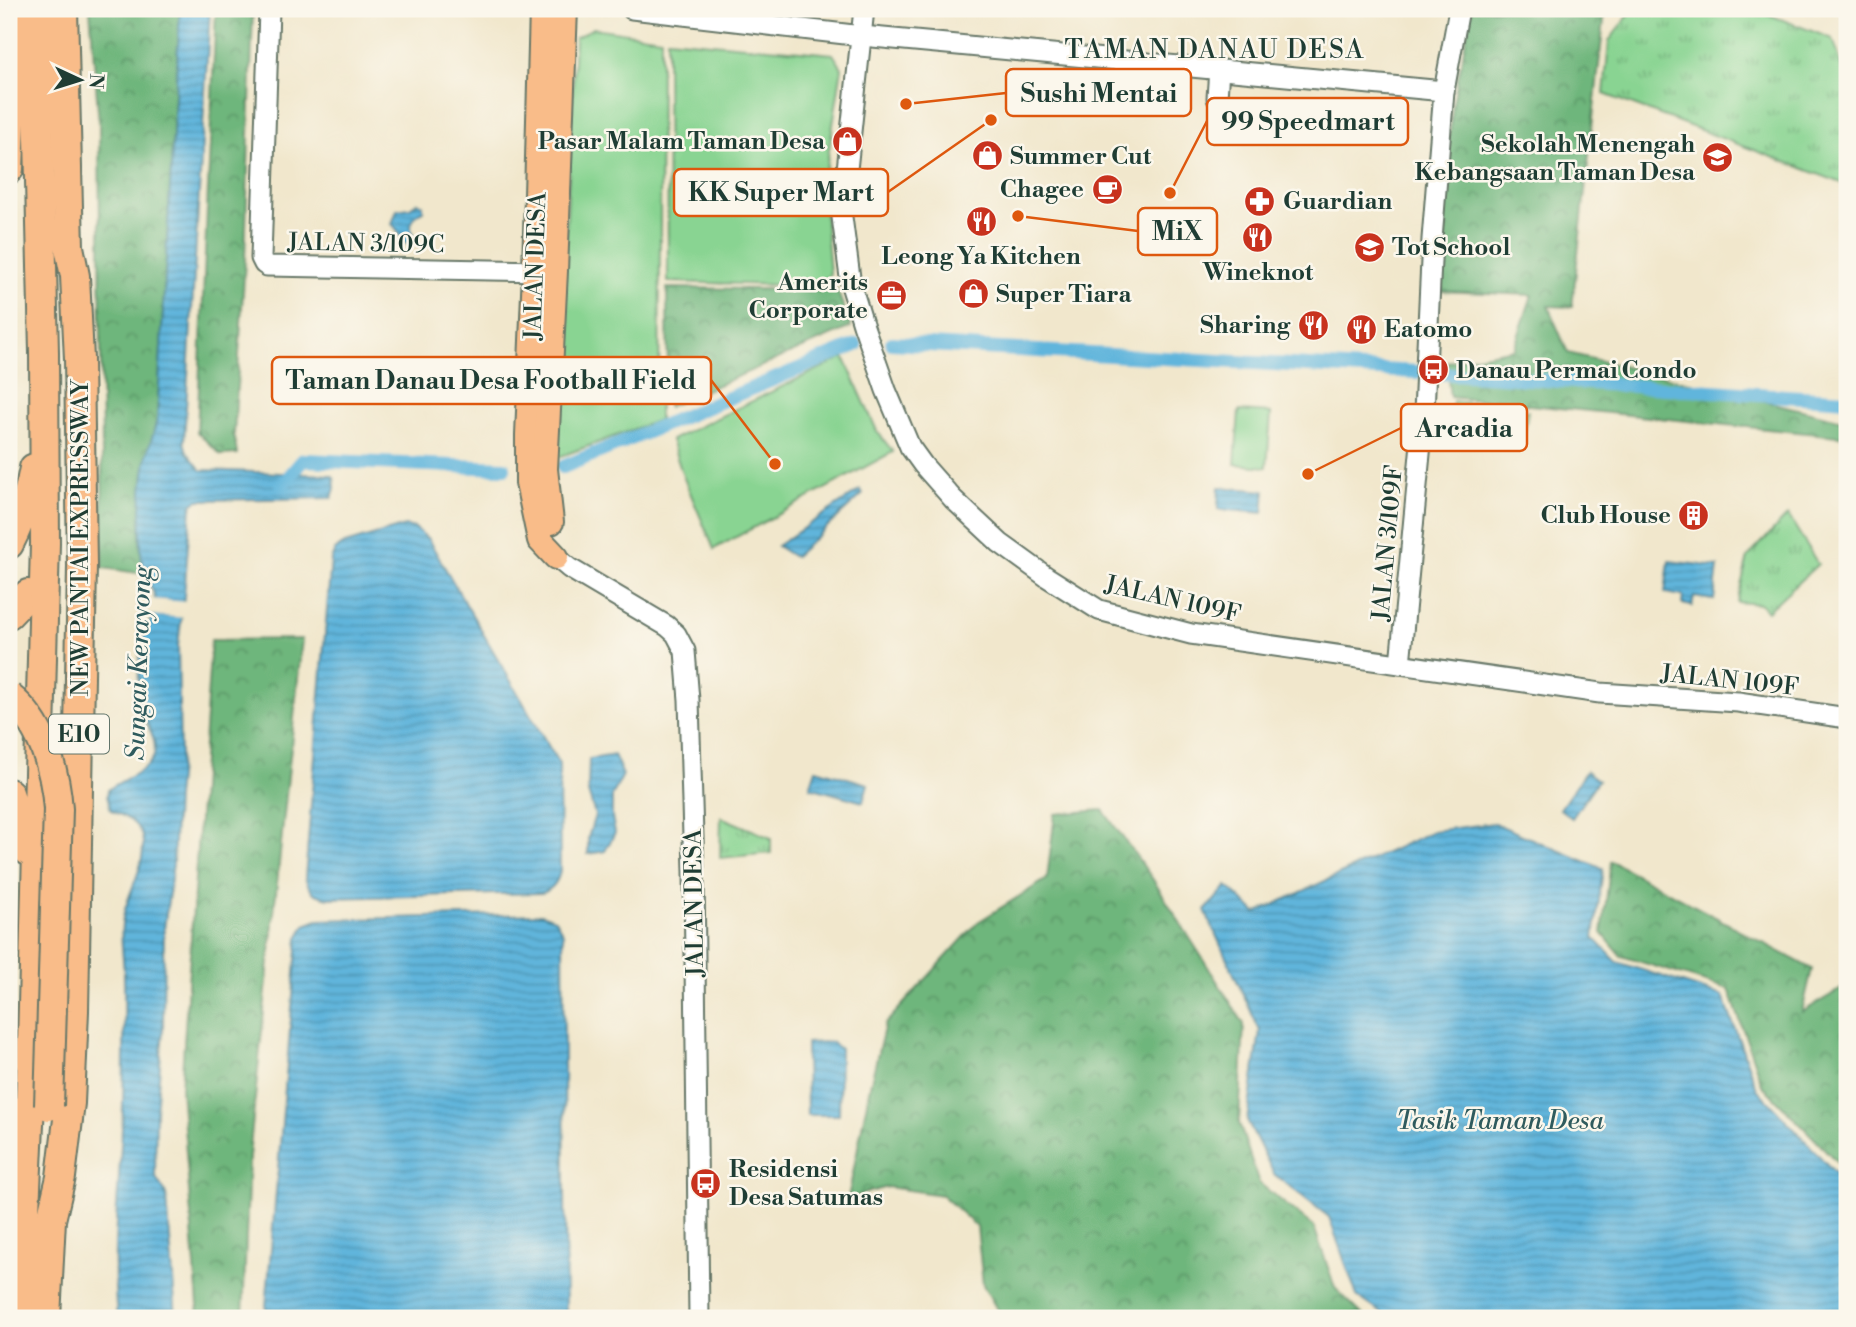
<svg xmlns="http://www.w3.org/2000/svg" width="1856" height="1327" font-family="'Libre Bodoni',serif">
<defs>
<pattern id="forest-crowns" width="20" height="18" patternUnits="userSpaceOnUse" patternTransform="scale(1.75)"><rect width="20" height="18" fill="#6eb67c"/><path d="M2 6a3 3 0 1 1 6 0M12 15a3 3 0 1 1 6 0" fill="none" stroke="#5a9566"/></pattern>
<pattern id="park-tufts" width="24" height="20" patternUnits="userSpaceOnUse" patternTransform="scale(1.75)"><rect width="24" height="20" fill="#89d492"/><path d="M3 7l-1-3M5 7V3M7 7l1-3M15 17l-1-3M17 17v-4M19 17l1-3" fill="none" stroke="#6fad78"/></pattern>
<pattern id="water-rules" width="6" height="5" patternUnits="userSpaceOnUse" patternTransform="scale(1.75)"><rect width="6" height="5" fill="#60b5dc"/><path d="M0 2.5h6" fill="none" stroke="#4f94b3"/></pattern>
</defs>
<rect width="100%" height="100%" fill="#fbf7ec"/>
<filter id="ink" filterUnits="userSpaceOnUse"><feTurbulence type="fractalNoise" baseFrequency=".0143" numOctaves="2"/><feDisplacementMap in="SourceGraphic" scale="14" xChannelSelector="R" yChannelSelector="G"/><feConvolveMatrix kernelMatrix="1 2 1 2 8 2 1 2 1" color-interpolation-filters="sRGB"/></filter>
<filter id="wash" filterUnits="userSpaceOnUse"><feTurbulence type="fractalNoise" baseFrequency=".00686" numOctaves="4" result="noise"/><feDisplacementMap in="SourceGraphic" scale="28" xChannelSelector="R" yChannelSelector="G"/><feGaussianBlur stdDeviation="1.57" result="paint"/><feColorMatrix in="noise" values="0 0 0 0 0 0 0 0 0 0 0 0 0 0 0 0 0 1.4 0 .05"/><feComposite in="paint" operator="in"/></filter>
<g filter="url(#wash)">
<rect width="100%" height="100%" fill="#f1e7cc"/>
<g fill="#89d492" stroke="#548863" stroke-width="2">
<path d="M593,28L661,38L659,420L556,458L575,38Z"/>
<path d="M667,39L833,54L842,68L823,188L830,274L820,286L668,282Z"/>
<path d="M844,357L877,431L893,452L714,549L683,476L671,440Z"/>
<path d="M1453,401L1528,411L1523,444L1448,434Z"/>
<path d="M1239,411L1271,413L1267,467L1235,464Z"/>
</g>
<g fill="url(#forest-crowns)" stroke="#467a58" stroke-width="2">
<path d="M90,9H180L157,419C148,467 132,527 145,574L103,568L99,124Z"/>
<path d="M216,9H253L245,260L234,434L237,454L221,455L197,432Z"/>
<path d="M1472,9H1586L1605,11L1572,307L1548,306L1568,353L1847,421V437L1450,397L1446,362L1514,349L1532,295L1441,291L1439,239L1453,103Z"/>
<path d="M667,288L837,290L851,327L668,407Z"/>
<path d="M302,639L249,1157L243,1318H199L181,1088L211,640Z"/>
<path d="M1103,810L1152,878L1244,1024L1239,1123L1259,1183L1314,1227L1335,1288L1366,1318H1002L983,1285L977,1227L942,1195L887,1187L848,1198L870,1086L885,1024L978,922L1047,879L1055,814Z"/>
<path d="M1611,861L1812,969L1802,1012L1843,988L1847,991V1186L1844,1169L1762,1085L1729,989L1621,956L1602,933Z"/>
</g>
<g fill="url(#park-tufts)" stroke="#548863" stroke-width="2">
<path d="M1633,9H1754L1833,39L1847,80V185L1604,94L1609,41Z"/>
<path d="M1788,515L1818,564L1767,611L1761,604L1737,602L1748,557Z"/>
<path d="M721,817L771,838V853L720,858Z"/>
</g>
<g fill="url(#water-rules)" stroke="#407988" stroke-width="2">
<path d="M180,9H210L184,442L187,452L201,470L331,475L334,477L335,488L332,498L198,500L193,503L191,508L184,596L178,646L180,756L176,798L173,864L164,929L163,1030L156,1112L155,1175C158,1184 164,1186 167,1198L176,1318H117C110,1247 121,1176 123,1105C124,1062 125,1020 124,977C124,959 120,942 122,924C125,895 145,871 143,842C141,823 126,817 111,810L107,796L108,790C120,780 151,770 154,755C159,735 140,719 139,700C138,680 138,656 144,636C148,624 155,615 155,601C155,592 150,585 146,577C143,568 141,560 141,551C140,521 141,484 147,455C150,443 154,432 157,419Z"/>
<path d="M418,202L423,205V211C411,216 408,226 414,237L410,243L406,244C400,237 399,230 392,224L397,210L410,208Z"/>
<path d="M1219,487L1265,491L1263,513L1218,509Z"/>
<path d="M860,490L863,494L794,557L777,546Z"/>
<path d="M405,526L415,528L428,539L559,764L560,871C558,882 553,889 542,893L329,898C312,894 311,893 305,878L331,560L335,550L345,544Z"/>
<path d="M1669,561L1718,567L1714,600L1694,597L1692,606L1682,604L1683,596L1665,593Z"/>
<path d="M614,755L623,775L612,796V817L615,833L605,851L588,854V838L595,815L588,792L589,759Z"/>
<path d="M816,769L868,784L863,802L810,787Z"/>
<path d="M1586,771L1598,780L1572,818L1560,809Z"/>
<path d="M1494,823L1603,869L1594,938L1617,962L1723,996L1757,1089L1838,1176L1847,1226V1318H1389L1357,1296L1329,1217L1274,1174L1247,1120L1260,1031L1205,911L1227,886L1256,913L1433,831Z"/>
<path d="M541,914L555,919L563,933L566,1318H267L266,1307L298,938L305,925L318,920Z"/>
<path d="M831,1042L840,1049L839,1115H807L806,1043Z"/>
</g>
<path fill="#f1e7cc" d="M151,599L187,602L185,618L150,615Z"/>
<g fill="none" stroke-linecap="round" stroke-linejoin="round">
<g stroke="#60b5dc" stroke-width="14">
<path d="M892,343L1417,372"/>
<path d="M1438,373L1847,400"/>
<path d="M563,467L856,345"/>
<path d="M281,486L303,460L504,468"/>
</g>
</g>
</g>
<g filter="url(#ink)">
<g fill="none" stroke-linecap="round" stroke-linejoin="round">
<defs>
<g id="minor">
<path d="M269,9L261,258L264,264L267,266L549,271"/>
<path d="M632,9L862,36L1444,91"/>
<path d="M864,9L842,217L851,285L863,324L886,390L910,447L923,465L953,499L1000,543L1047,577L1099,610L1191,634L1600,693L1738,702L1847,718"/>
<path d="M1217,98L1219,69"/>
<path d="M556,557L569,568L667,626L676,634L685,651L689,700L694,871L699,1318"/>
<path d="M1400,664L1424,412L1432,239L1444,91L1459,9"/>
</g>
<g id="major">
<path d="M542,9L535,270L528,435V483L540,540L556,557"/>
<path d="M551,522L545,469L555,271L565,9"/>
</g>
<g id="highway">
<path d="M9,169L16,9"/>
<path d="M9,544C22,519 29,496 34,468"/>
<path d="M9,614L28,594"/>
<path d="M9,793L28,851"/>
<path d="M20,1318L31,1081L45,543L44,352L36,9"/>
<path d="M46,1318L51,1220L61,1177L70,1103L74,1011L82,566L79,359L75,276L69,247L63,9"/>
</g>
</defs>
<use href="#minor" stroke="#687869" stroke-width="23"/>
<use href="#major" stroke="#687869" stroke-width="28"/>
<use href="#highway" stroke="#687869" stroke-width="32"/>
<use href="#minor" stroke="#fff" stroke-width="19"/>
<use href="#major" stroke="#f9bc89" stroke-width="24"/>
<use href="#highway" stroke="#f9bc89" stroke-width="28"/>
<defs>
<path id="highway-bridge" d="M9,697C42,723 55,769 58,809L49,1106"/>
</defs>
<use href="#highway-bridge" stroke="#687869" stroke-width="32" stroke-linecap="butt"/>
<use href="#highway-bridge" stroke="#f9bc89" stroke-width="28"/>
</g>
</g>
<defs>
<symbol id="shop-disc" viewBox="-11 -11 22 22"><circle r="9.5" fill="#c8321e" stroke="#fbf7ec"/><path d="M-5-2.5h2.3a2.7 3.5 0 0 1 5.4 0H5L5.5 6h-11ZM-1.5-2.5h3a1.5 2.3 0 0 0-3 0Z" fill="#fff"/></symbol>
<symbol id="school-disc" viewBox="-11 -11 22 22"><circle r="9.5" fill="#c8321e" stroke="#fbf7ec"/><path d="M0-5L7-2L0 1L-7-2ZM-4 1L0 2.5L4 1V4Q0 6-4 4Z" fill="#fff"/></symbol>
<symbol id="cafe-disc" viewBox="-11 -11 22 22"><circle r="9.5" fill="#c8321e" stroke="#fbf7ec"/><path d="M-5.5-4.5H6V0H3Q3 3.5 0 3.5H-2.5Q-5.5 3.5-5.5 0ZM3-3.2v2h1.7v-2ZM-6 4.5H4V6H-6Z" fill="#fff"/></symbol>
<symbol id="pharmacy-disc" viewBox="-11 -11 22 22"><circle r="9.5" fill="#c8321e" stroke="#fbf7ec"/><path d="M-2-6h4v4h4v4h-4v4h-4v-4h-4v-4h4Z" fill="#fff"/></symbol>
<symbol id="restaurant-disc" viewBox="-11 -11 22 22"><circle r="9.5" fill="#c8321e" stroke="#fbf7ec"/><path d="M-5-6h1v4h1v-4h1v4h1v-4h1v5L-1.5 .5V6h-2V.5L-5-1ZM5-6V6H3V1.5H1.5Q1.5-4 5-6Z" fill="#fff"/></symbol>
<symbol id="office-disc" viewBox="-11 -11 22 22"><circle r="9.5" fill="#c8321e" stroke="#fbf7ec"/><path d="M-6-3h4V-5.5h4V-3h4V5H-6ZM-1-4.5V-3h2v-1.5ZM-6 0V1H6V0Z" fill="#fff"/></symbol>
<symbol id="bus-disc" viewBox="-11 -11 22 22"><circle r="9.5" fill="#c8321e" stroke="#fbf7ec"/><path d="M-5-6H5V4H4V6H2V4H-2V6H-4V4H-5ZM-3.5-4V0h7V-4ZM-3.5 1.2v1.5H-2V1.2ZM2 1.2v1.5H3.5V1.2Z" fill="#fff"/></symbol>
<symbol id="building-disc" viewBox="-11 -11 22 22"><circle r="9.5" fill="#c8321e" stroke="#fbf7ec"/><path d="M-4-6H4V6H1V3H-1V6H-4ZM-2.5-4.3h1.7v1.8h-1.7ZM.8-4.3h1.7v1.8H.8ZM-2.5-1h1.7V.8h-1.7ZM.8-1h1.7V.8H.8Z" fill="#fff"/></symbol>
</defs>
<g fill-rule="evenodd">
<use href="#shop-disc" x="830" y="124" width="35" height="35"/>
<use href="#shop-disc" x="970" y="138" width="35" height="35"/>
<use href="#school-disc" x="1700" y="140" width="35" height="35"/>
<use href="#cafe-disc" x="1090" y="172" width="35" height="35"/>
<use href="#pharmacy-disc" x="1242" y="184" width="35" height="35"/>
<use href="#restaurant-disc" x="964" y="204" width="35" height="35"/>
<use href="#restaurant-disc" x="1240" y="220" width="35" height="35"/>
<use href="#school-disc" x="1352" y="230" width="35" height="35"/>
<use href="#shop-disc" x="956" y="276" width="35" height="35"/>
<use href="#office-disc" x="874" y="278" width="35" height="35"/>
<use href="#restaurant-disc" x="1296" y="308" width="35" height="35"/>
<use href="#restaurant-disc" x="1344" y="312" width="35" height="35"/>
<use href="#bus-disc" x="1416" y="352" width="35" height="35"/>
<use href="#building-disc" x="1676" y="498" width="35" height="35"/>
<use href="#bus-disc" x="688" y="1166" width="35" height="35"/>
</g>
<g text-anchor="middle" stroke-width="5" stroke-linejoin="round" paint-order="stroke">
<rect fill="#fbf7ec" stroke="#61756b" stroke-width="2" x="49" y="714.5" width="60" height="39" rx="5"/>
<g font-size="23" font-weight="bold" fill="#1f3d34">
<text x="79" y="742">E10</text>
</g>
<g font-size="24" font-weight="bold" fill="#1f3d34" stroke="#fbf7ec" text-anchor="start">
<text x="825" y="149" text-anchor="end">Pasar Malam Taman Desa</text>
<text x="1695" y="152" text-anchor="end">Sekolah Menengah<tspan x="1695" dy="28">Kebangsaan Taman Desa</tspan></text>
<text x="1010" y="164">Summer Cut</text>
<text x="1084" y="197" text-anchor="end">Chagee</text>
<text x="1283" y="209">Guardian</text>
<text x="1392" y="255">Tot School</text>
<text x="981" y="264" text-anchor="middle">Leong Ya Kitchen</text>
<text x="1258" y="280" text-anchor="middle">Wineknot</text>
<text x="868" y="290" text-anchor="end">Amerits<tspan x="868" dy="28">Corporate</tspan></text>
<text x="996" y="302">Super Tiara</text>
<text x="1290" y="333" text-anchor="end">Sharing</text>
<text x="1384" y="337">Eatomo</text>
<text x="1456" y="378">Danau Permai Condo</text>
<text x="1671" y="523" text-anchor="end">Club House</text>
<text x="729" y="1177">Residensi<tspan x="729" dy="28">Desa Satumas</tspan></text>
</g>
<g font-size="24" fill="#1f3d34" stroke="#fbf7ec">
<text transform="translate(366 243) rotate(1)" y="8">JALAN 3/109C</text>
<text transform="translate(535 266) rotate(-88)" y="8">JALAN DESA</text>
<text transform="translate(80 538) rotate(-90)" y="8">NEW PANTAI EXPRESSWAY</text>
<text transform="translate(1387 543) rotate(-85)" y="8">JALAN 3/109F</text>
<text transform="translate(1173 599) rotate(13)" y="8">JALAN 109F</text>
<text transform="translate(1730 680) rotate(6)" y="8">JALAN 109F</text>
<text transform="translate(694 903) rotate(-91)" y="8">JALAN DESA</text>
</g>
<g font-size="26" letter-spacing="2" fill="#1f3d34" stroke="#fbf7ec">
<text x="1215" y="58">TAMAN DANAU DESA</text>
</g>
<g font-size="26" font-style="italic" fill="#2f5b5e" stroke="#fbf7ec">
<text transform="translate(138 663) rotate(-88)" y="9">Sungai Kerayong</text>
<text x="1500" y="1129">Tasik Taman Desa</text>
</g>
</g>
<path fill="none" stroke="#de580e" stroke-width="2.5" d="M906 104L1006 93M1170 193L1207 121M991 120L888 192M1018 216L1138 231M775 464L711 380M1308 474L1401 428"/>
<g fill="#de580e" stroke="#fbf7ec" stroke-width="2.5">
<circle cx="906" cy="104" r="7"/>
<circle cx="1170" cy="193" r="7"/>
<circle cx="991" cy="120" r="7"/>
<circle cx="1018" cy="216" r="7"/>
<circle cx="775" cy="464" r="7"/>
<circle cx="1308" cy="474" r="7"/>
</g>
<g fill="#fbf7ec" stroke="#de580e" stroke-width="2.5">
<rect x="1006" y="69" width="185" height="47" rx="7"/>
<rect x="1207" y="98" width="201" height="47" rx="7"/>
<rect x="674" y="169" width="214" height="47" rx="7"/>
<rect x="1138" y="208" width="79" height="47" rx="7"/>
<rect x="272" y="357" width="439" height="47" rx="7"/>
<rect x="1401" y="404" width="126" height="47" rx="7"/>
</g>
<g font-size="26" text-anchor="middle" font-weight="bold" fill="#1f3d34">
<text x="1099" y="102">Sushi Mentai</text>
<text x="1308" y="130">99 Speedmart</text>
<text x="781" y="201">KK Super Mart</text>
<text x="1177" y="240">MiX</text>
<text x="491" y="389">Taman Danau Desa Football Field</text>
<text x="1464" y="437">Arcadia</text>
</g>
<rect width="1856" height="1327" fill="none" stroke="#fbf7ec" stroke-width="35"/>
<g transform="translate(80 80) rotate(94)" stroke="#fbf7ec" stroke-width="5" paint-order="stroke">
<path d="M0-5L12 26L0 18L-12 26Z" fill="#1f3d34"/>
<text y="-10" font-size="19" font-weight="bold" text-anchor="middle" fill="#1f3d34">N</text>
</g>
</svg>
